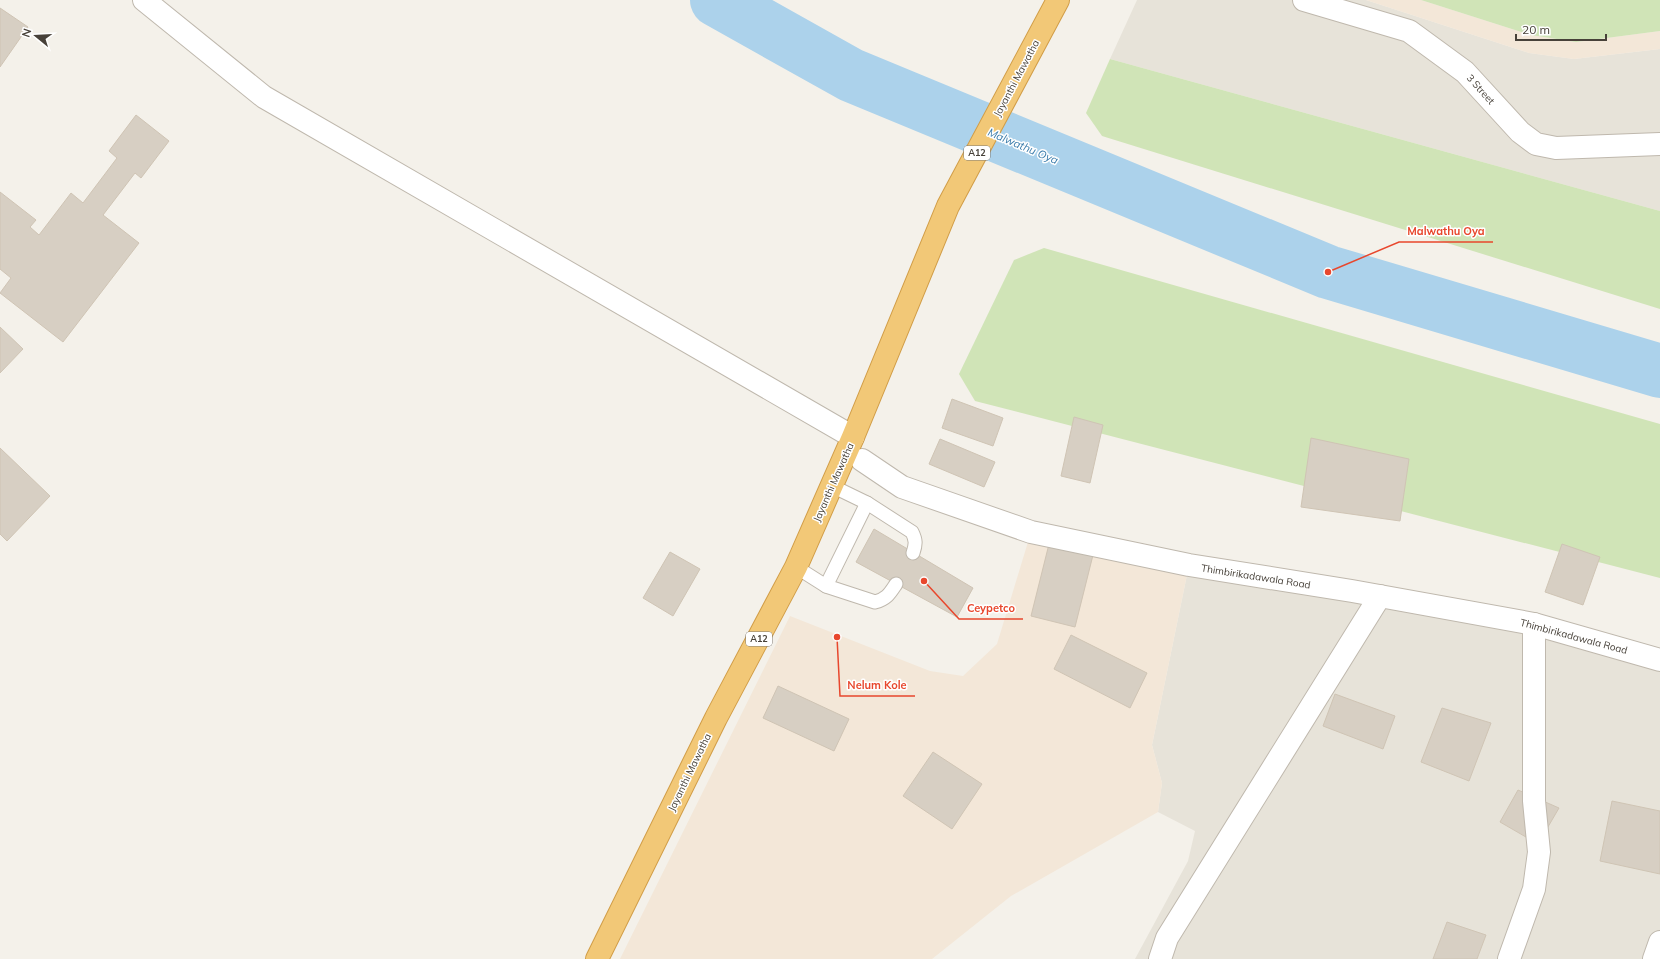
<svg xmlns="http://www.w3.org/2000/svg" width="1660" height="959" font-family="Mulish,sans-serif">
<rect width="100%" height="100%" fill="#f4f1ea"/>
<g fill="#e7e3d9">
<path d="M1137,0H1366L1529,53L1574,59L1660,49V211L1110,59Z"/>
<path d="M1189,565L1660,660V959H1135L1188,861L1195,831L1158,812L1162,783L1152,745Z"/>
</g>
<g fill="#f3e7d8">
<path d="M1366,0H1421L1531,35L1576,42L1660,31V49L1574,59L1529,53Z"/>
<path d="M1031,532L1189,565L1152,745L1162,783L1158,812L1011,896L932,959H620L790,616L930,671L963,676L997,644Z"/>
</g>
<g fill="#d0e4b7">
<path d="M1421,0H1660V31L1576,42L1531,35Z"/>
<path d="M1110,59L1660,211V309L1102,136L1086,113Z"/>
<path d="M1044,248L1660,424V578L975,401L959,374L1014,260Z"/>
</g>
<g fill="none" stroke-linecap="round" stroke-linejoin="round">
<path stroke="#acd2eb" stroke-width="54" d="M717,0L851,75L1328,272L1660,371"/>
</g>
<g fill="#d7cfc3" stroke="#cfc4b4">
<path d="M0,8L28,27L0,67Z"/>
<path d="M136,115L169,141L141,178L135,173L103,215L139,243L63,342L0,293L11,278L0,269V192L36,220L30,227L39,235L71,193L83,203L117,158L109,151Z"/>
<path d="M0,327L23,349L0,373Z"/>
<path d="M952,399L1003,418L993,446L942,428Z"/>
<path d="M1074,417L1103,425L1090,483L1061,476Z"/>
<path d="M1311,438L1409,459L1400,521L1301,507Z"/>
<path d="M940,439L995,462L984,487L929,464Z"/>
<path d="M0,448L50,496L7,541L0,534Z"/>
<path d="M874,529L973,588L957,617L856,562Z"/>
<path d="M1050,540L1094,551L1075,627L1031,616Z"/>
<path d="M1562,544L1600,557L1583,605L1545,592Z"/>
<path d="M670,552L700,569L673,616L643,598Z"/>
<path d="M1071,635L1147,673L1130,708L1054,669Z"/>
<path d="M778,686L849,719L834,751L763,718Z"/>
<path d="M1335,694L1395,716L1383,749L1323,726Z"/>
<path d="M1442,708L1491,723L1469,781L1421,762Z"/>
<path d="M933,752L982,784L952,829L903,796Z"/>
<path d="M1518,790L1559,808L1538,844L1500,822Z"/>
<path d="M1612,801L1660,811V874L1600,861Z"/>
<path d="M1447,922L1486,935L1477,959H1433Z"/>
</g>
<g fill="none" stroke-linecap="round" stroke-linejoin="round">
<defs>
<g id="lane">
<path d="M832,486L867,503L912,532C916,540 916,544 913,553"/>
<path d="M796,567L826,586L875,602C887,599 890,593 896,584"/>
<path d="M826,586L867,503"/>
</g>
<g id="street">
<path d="M144,0L264,97L853,437"/>
<path d="M1304,0L1409,31L1465,72L1520,132L1536,144L1556,148L1660,144"/>
<path d="M862,460L902,487L1031,532L1189,565L1352,591L1534,624L1660,660"/>
<path d="M1160,959L1167,938L1380,596"/>
<path d="M1509,959L1534,889L1539,852L1534,801V624"/>
<path d="M1654,959L1660,942"/>
</g>
<path id="highway" d="M597,959L716,718L796,567L853,437L948,206L1058,0"/>
</defs>
<use href="#lane" stroke="#bfb8ad" stroke-width="15"/>
<use href="#street" stroke="#bfb8ad" stroke-width="24"/>
<use href="#highway" stroke="#d19d47" stroke-width="24"/>
<use href="#lane" stroke="#fff" stroke-width="13"/>
<use href="#street" stroke="#fff" stroke-width="22"/>
<use href="#highway" stroke="#f2c877" stroke-width="22"/>
</g>
<g text-anchor="middle" stroke-width="3" stroke-linejoin="round" paint-order="stroke">
<g fill="#fff" stroke="#7e7a74" stroke-width="1">
<rect x="964" y="146" width="26" height="14" rx="3"/>
<rect x="746" y="632" width="26" height="14" rx="3"/>
</g>
<g font-size="9" font-weight="bold" fill="#474139">
<text x="977" y="156">A12</text>
<text x="759" y="642">A12</text>
</g>
<g font-size="10" fill="#474139" stroke="#fff">
<text transform="translate(1016 78) rotate(-62)" y="4">Jayanthi Mawatha</text>
<text transform="translate(1481 89) rotate(48)" y="4">3 Street</text>
<text transform="translate(833 482) rotate(-66)" y="4">Jayanthi Mawatha</text>
<text transform="translate(1256 576) rotate(9)" y="4">Thimbirikadawala Road</text>
<text transform="translate(1574 636) rotate(15)" y="4">Thimbirikadawala Road</text>
<text transform="translate(689 772) rotate(-64)" y="4">Jayanthi Mawatha</text>
</g>
<g font-size="11" font-style="italic" fill="#3a7cab" stroke="#fff">
<text transform="translate(1023 146) rotate(23)" y="4">Malwathu Oya</text>
</g>
</g>
<path fill="none" stroke="#e8472d" stroke-width="1.5" d="M1328 272L1399 242H1493M924 581L959 619H1023M837 637L840 696H915"/>
<g fill="#e8472d" stroke="#fff" stroke-width="1.5">
<circle cx="1328" cy="272" r="4"/>
<circle cx="924" cy="581" r="4"/>
<circle cx="837" cy="637" r="4"/>
</g>
<g font-size="11" text-anchor="middle" font-weight="bold" fill="#e8472d" stroke="#fff" stroke-width="3" stroke-linejoin="round" paint-order="stroke">
<text x="1446" y="235">Malwathu Oya</text>
<text x="991" y="612">Ceypetco</text>
<text x="877" y="689">Nelum Kole</text>
</g>
<g transform="translate(36 36) rotate(288)" stroke="#ffffff" stroke-width="3" paint-order="stroke">
<path d="M0-3L7 15L0 10L-7 15Z" fill="#474139"/>
<text y="-6" font-size="11" font-weight="bold" text-anchor="middle" fill="#474139">N</text>
</g>
<path d="M1516 34v6h90v-6" fill="none" stroke="#474139" stroke-width="2"/>
<text x="1522" y="34" font-size="12" fill="#474139" stroke="#ffffff" stroke-width="3" paint-order="stroke">20 m</text>
</svg>
